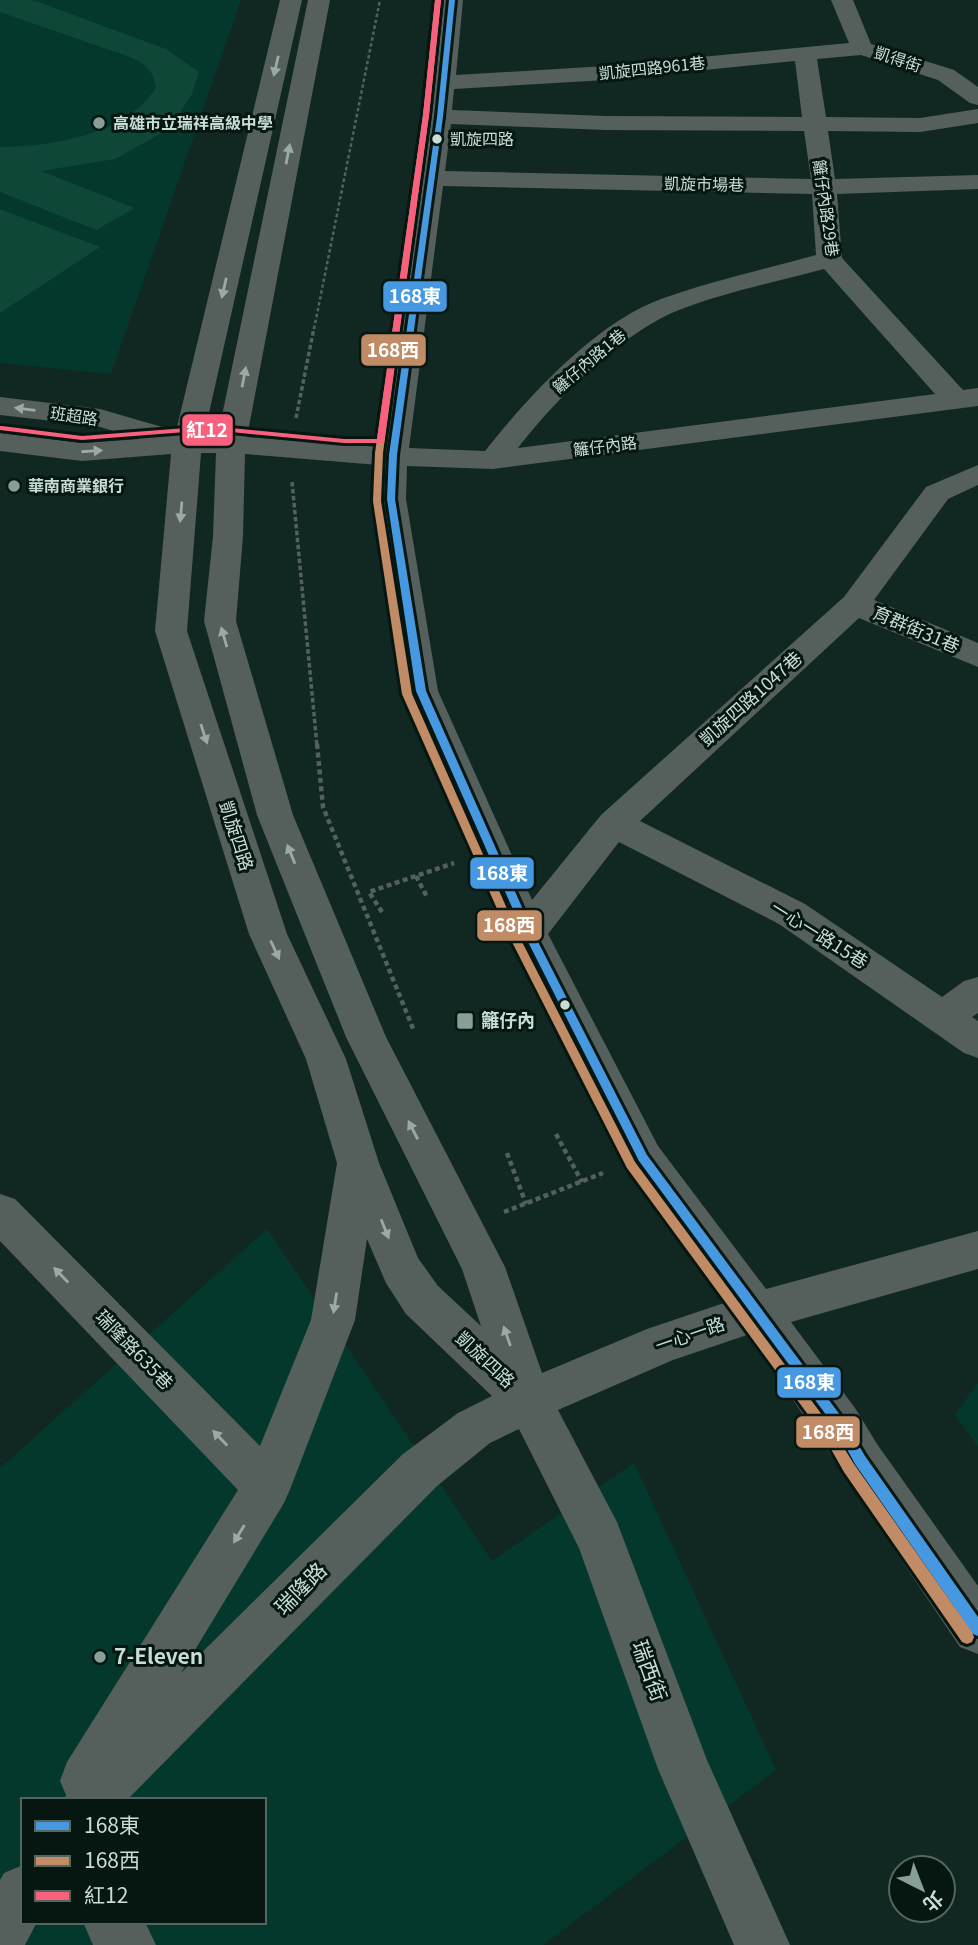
<svg xmlns="http://www.w3.org/2000/svg" width="978" height="1945" font-family="Georgia,'Noto Sans TC',serif">
<rect width="100%" height="100%" fill="#112822"/>
<g fill="#05382c" fill-rule="evenodd">
<path d="M0,0H241L111,374L0,363Z"/>
<path d="M267,1229L492,1561L634,1463L776,1770L543,1945H0V1468ZM23,1800H264V1922H23Z"/>
<path d="M978,1383V1446L955,1415Z"/>
</g>
<g fill="#0e4638">
<path d="M0,0H31L41,3L166,49L199,72L192,94L169,129L115,159L41,171L135,208L96,230L0,192V147C51,147 127,134 156,88C153,69 145,63 127,56L0,12Z"/>
<path d="M0,209L100,247L0,313Z"/>
</g>
<g fill="none" stroke-linecap="round" stroke-linejoin="round">
<path stroke="#53605d" stroke-width="2.5" stroke-dasharray="3.5 2.5" stroke-linecap="butt" d="M314,329L380,0"/>
<g stroke="#53605d" stroke-width="3.5" stroke-dasharray="4.5 2.5" stroke-linecap="butt">
<path d="M296,418L314,328"/>
<path d="M292,482L317,746"/>
</g>
<g stroke="#53605d" stroke-width="4.5" stroke-dasharray="5 3.5" stroke-linecap="butt">
<path d="M317,744L323,807L414,1031"/>
<path d="M416,876L427,897"/>
<path d="M382,912L369,892L454,863"/>
<path d="M556,1134L582,1182"/>
<path d="M507,1153L526,1204"/>
<path d="M504,1212L603,1173"/>
</g>
<g fill="#555f5c" fill-rule="evenodd">
<path d="M280,0H302L204,435H218L308,0H330L247,437L379,447L428,117L441,0H463L456,75L606,66L849,43L831,0H853L871,44L954,70L978,87V105L970,103L938,80L861,55L817,59L826,117L920,118L978,109V123L920,132L828,131L835,179L978,175V189L837,194L842,258L963,390L978,388V406L493,469L407,466L406,499L438,691L532,900L601,815L844,597L926,487L978,465V485L948,499L874,600L978,643V667L859,618L640,821L805,904L942,997L964,981L978,977V1013L972,1017L978,1021V1058L964,1053L779,924L619,842L548,934L658,1146L766,1289L978,1231V1269L791,1322L855,1408L877,1444L978,1586V1654L960,1647C889,1543 821,1437 747,1335L673,1360L558,1410L617,1522L707,1760L790,1945H734L658,1769L579,1548L519,1429L490,1443L437,1486L127,1800H64L66,1795L60,1781L67,1762L238,1490L0,1241V1194L15,1199L260,1446L311,1320L337,1163L306,1059L249,934L155,631L171,454L82,461L0,451V433L82,443L140,439L97,426L0,415V397L100,409L176,431ZM795,61L802,117L606,116L452,110L454,89L606,80ZM451,124L606,130L804,131L811,179L445,171ZM443,186L812,194L816,255C765,269 711,281 661,299C595,323 528,397 485,451L409,448ZM824,269L935,394L518,448C556,399 621,333 679,310C725,292 776,282 824,269ZM201,453H216L213,536L204,621L257,815L346,1037L462,1269L481,1326L438,1286L418,1258L379,1163L346,1059L287,934L187,631ZM245,454L378,465L376,499L404,691L509,932L628,1170L724,1303L647,1329L542,1373L505,1267L386,1037L293,815L236,621L243,536ZM367,1239L386,1283L406,1314L492,1396L458,1413L403,1454L181,1673L284,1503L291,1487L355,1320Z"/>
<path d="M23,1865V1922H37L25,1945H0V1880L4,1873Z"/>
<path d="M83,1922H145L156,1945H93Z"/>
</g>
<defs>
<path id="bus-1" d="M449,0H455L443,117L397,455L395,499L426,691L533,932L647,1155L843,1419L865,1456L978,1617V1636L973,1634L855,1464L835,1427L639,1161L523,932L416,691L387,499L389,455L437,117Z"/>
<path id="bus-2" d="M435,0H441L429,115L383,453L381,501L412,694L520,938L635,1162L831,1427L854,1464L972,1632L974,1637L972,1642L967,1644L962,1642L844,1472L823,1435L627,1168L510,938L402,694L373,501L375,453L423,115Z"/>
<path id="bus-3" d="M435,0H441L429,115L384,443H344L231,432H186L82,440L0,430V426H2L82,436L186,428H231L344,439H377L423,115Z"/>
</defs>
<use href="#bus-1" stroke="#061611" stroke-width="6"/>
<use href="#bus-2" stroke="#061611" stroke-width="6"/>
<use href="#bus-3" stroke="#061611" stroke-width="6"/>
<use href="#bus-1" fill="#4699e1" fill-rule="evenodd"/>
<use href="#bus-2" fill="#c18c65" fill-rule="evenodd"/>
<use href="#bus-3" fill="#f8607d" fill-rule="evenodd"/>
</g>
<defs><path id="oneway-solid" d="M-6-.8H1V-3.2L6.5 0L1 3.2V.8H-6Z" transform="scale(1.75)"/></defs>
<g fill="#9aaba5">
<use href="#oneway-solid" transform="translate(276 66) rotate(103)"/>
<use href="#oneway-solid" transform="translate(288 154) rotate(-79)"/>
<use href="#oneway-solid" transform="translate(224 288) rotate(103)"/>
<use href="#oneway-solid" transform="translate(244 377) rotate(-79)"/>
<use href="#oneway-solid" transform="translate(25 409) rotate(-173)"/>
<use href="#oneway-solid" transform="translate(92 451) rotate(-4)"/>
<use href="#oneway-solid" transform="translate(181 512) rotate(95)"/>
<use href="#oneway-solid" transform="translate(224 637) rotate(-106)"/>
<use href="#oneway-solid" transform="translate(204 734) rotate(72)"/>
<use href="#oneway-solid" transform="translate(291 854) rotate(-112)"/>
<use href="#oneway-solid" transform="translate(275 950) rotate(65)"/>
<use href="#oneway-solid" transform="translate(413 1130) rotate(-117)"/>
<use href="#oneway-solid" transform="translate(385 1229) rotate(68)"/>
<use href="#oneway-solid" transform="translate(61 1275) rotate(-134)"/>
<use href="#oneway-solid" transform="translate(335 1303) rotate(99)"/>
<use href="#oneway-solid" transform="translate(507 1336) rotate(-109)"/>
<use href="#oneway-solid" transform="translate(220 1438) rotate(-134)"/>
<use href="#oneway-solid" transform="translate(239 1534) rotate(121)"/>
</g>
<g fill="#889e96" stroke="#061611" stroke-width="2.5">
<circle cx="99" cy="123" r="7"/>
<circle cx="14" cy="486" r="7"/>
<rect x="456" y="1012" width="18" height="18" rx="3.5"/>
<circle cx="100" cy="1657" r="7"/>
</g>
<g fill="#c8ddd5" stroke="#061611" stroke-width="2.5">
<circle cx="437" cy="139" r="6"/>
<circle cx="565" cy="1005" r="6"/>
</g>
<g text-anchor="middle" stroke-width="6" stroke-linejoin="round" paint-order="stroke">
<g font-size="16" fill="#c8ddd5" stroke="#061611">
<text transform="translate(898 59) rotate(18)" y="6">凱得街</text>
<text transform="translate(652 68) rotate(-6)" y="6">凱旋四路961巷</text>
<text transform="translate(704 184) rotate(1)" y="6">凱旋市場巷</text>
<text transform="translate(826 208) rotate(82)" y="6">籬仔內路29巷</text>
<text transform="translate(589 361) rotate(-40)" y="6">籬仔內路1巷</text>
<text transform="translate(74 416) rotate(8)" y="6">班超路</text>
<text transform="translate(605 446) rotate(-7)" y="6">籬仔內路</text>
</g>
<g font-size="16" font-weight="bold" fill="#c8ddd5" stroke="#061611" text-anchor="start">
<text x="113" y="129">高雄市立瑞祥高級中學</text>
<text x="28" y="492">華南商業銀行</text>
</g>
<g font-size="16" fill="#c8ddd5" stroke="#061611" text-anchor="start">
<text x="450" y="145">凱旋四路</text>
</g>
<g font-size="18" fill="#c8ddd5" stroke="#061611">
<text transform="translate(916 630) rotate(23)" y="6">育群街31巷</text>
<text transform="translate(751 699) rotate(-42)" y="6">凱旋四路1047巷</text>
<text transform="translate(236 836) rotate(72)" y="6">凱旋四路</text>
<text transform="translate(819 935) rotate(32)" y="6">一心一路15巷</text>
<text transform="translate(690 1335) rotate(-19)" y="6">一心一路</text>
<text transform="translate(134 1350) rotate(46)" y="6">瑞隆路635巷</text>
<text transform="translate(485 1360) rotate(43)" y="6">凱旋四路</text>
</g>
<g font-size="18" font-weight="bold" fill="#c8ddd5" stroke="#061611" text-anchor="start">
<text x="481" y="1027">籬仔內</text>
</g>
<g font-size="21" fill="#c8ddd5" stroke="#061611">
<text transform="translate(301 1589) rotate(-45)" y="7">瑞隆路</text>
<text transform="translate(649 1671) rotate(70)" y="7">瑞西街</text>
</g>
<g font-size="21" font-weight="bold" fill="#c8ddd5" stroke="#061611" text-anchor="start">
<text x="114" y="1664">7-Eleven</text>
</g>
</g>
<g stroke="#061611" stroke-width="2.5">
<rect x="382" y="280" width="66" height="33" rx="7" fill="#4699e1"/>
<rect x="360" y="333" width="67" height="34" rx="7" fill="#c18c65"/>
<rect x="181" y="413" width="53" height="34" rx="7" fill="#f8607d"/>
<rect x="469" y="856" width="66" height="34" rx="7" fill="#4699e1"/>
<rect x="476" y="909" width="67" height="33" rx="7" fill="#c18c65"/>
<rect x="776" y="1366" width="66" height="33" rx="7" fill="#4699e1"/>
<rect x="795" y="1415" width="66" height="34" rx="7" fill="#c18c65"/>
</g>
<g font-size="19" text-anchor="middle" font-weight="bold" fill="#fff">
<text x="415" y="303">168東</text>
<text x="393" y="357">168西</text>
<text x="207" y="437">紅12</text>
<text x="502" y="880">168東</text>
<text x="509" y="932">168西</text>
<text x="809" y="1389">168東</text>
<text x="828" y="1439">168西</text>
</g>
<rect x="21" y="1798" width="245" height="126" fill="#061611" stroke="#54665f" stroke-width="2"/>
<rect x="35" y="1821" width="35" height="10" fill="#4699e1" stroke="#54665f" stroke-width="2"/>
<text x="84" y="1833" font-size="21" fill="#c8ddd5">168東</text>
<rect x="35" y="1856" width="35" height="10" fill="#c18c65" stroke="#54665f" stroke-width="2"/>
<text x="84" y="1868" font-size="21" fill="#c8ddd5">168西</text>
<rect x="35" y="1891" width="35" height="10" fill="#f8607d" stroke="#54665f" stroke-width="2"/>
<text x="84" y="1903" font-size="21" fill="#c8ddd5">紅12</text>
<g transform="translate(922 1889) rotate(138)"><circle r="33" fill="#061611" stroke="#54665f" stroke-width="2"/>
<path d="M0-5L12 26L0 18L-12 26Z" fill="#889e96"/>
<text y="-10" font-size="19" font-weight="bold" text-anchor="middle" fill="#c8ddd5">北</text>
</g>
</svg>
